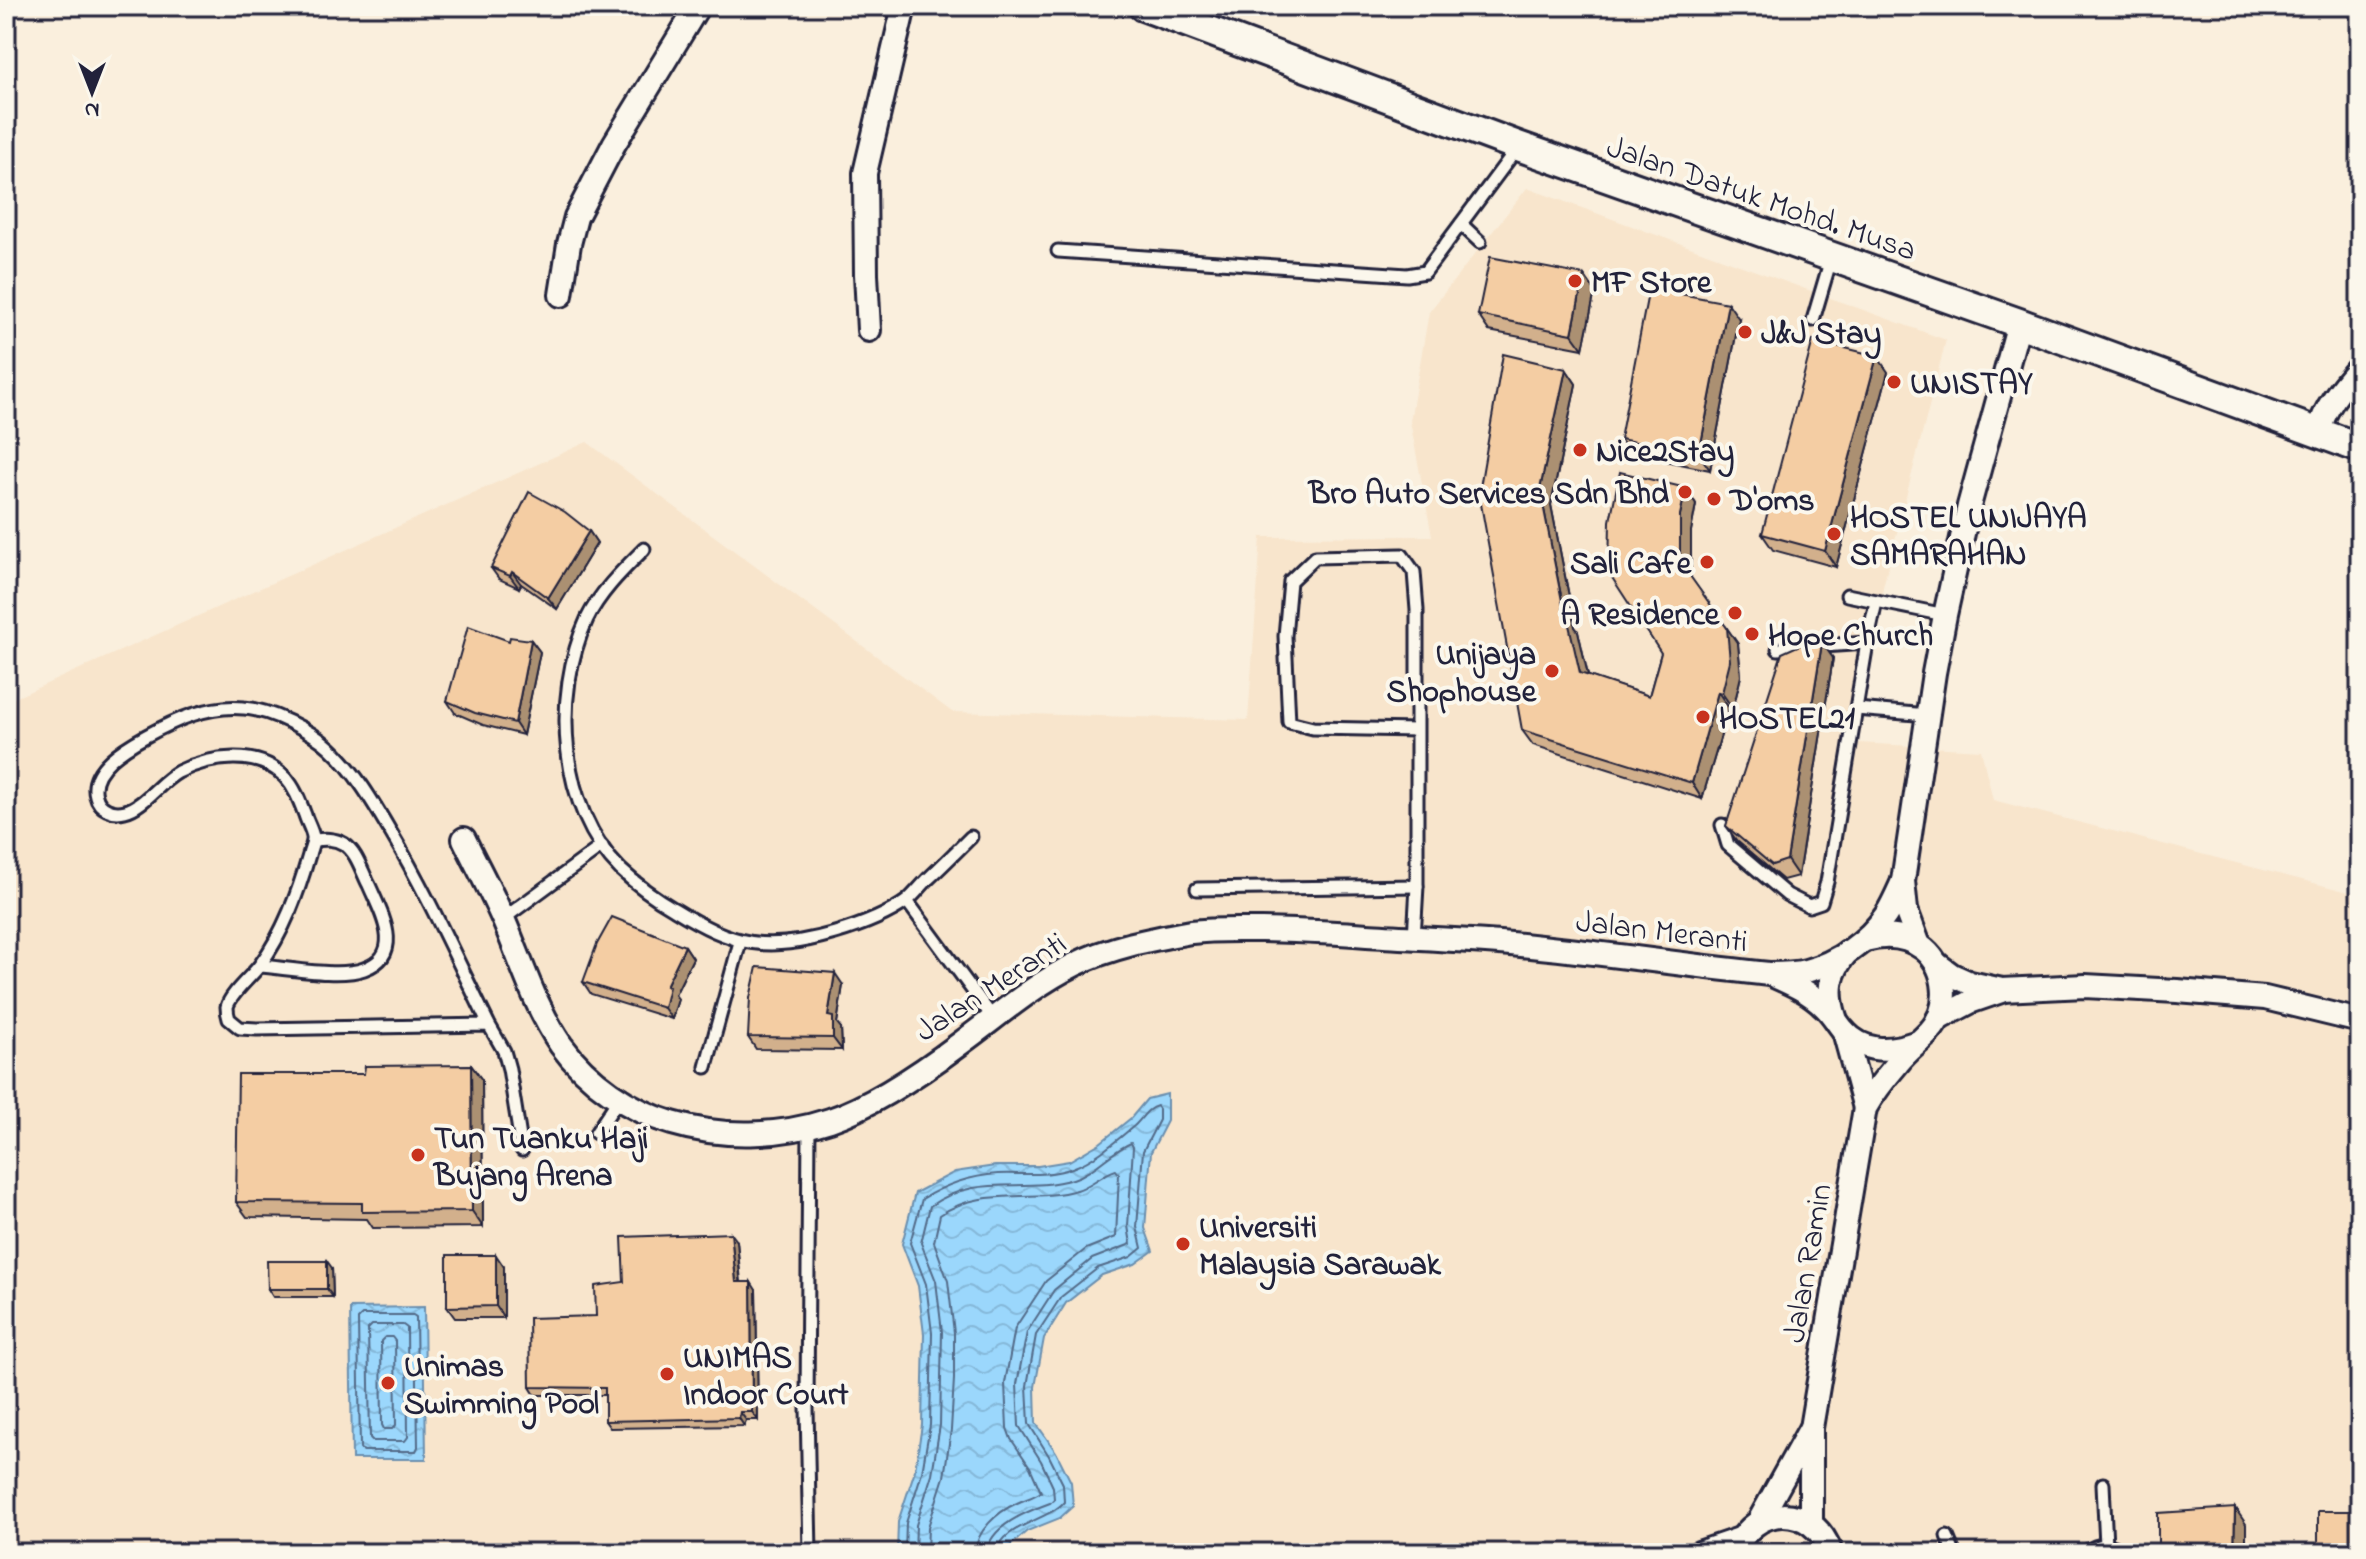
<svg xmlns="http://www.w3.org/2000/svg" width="2366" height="1559" font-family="'Indie Flower',sans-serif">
<defs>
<pattern id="water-waves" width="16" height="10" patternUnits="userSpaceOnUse" patternTransform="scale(2)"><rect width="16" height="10" fill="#9bd7fc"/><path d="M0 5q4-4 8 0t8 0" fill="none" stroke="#85b8d9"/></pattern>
</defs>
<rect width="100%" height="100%" fill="#faefdd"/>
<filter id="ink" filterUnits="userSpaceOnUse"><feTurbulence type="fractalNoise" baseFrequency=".0125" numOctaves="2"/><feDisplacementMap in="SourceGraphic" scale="16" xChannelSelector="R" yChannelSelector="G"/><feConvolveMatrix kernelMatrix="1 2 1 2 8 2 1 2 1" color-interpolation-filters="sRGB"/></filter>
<g filter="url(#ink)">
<path fill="#f8e5cc" d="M1527,188L1946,340L1883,587L1859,743L1981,750L1993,800L2360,895V1553H6V702L587,442L952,712L1248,720L1261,537L1432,536L1410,421L1429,312Z"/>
<g fill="url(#water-waves)" stroke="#6b8faf" stroke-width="2">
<path d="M1167,1094V1121L1151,1152L1145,1228L1153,1251L1135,1264L1102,1275L1066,1303L1044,1338L1035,1387L1036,1423L1056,1452L1071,1482L1073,1506L1060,1518L1027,1531L1002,1553H897L898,1522L915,1470L922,1425L924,1334L918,1286L902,1244L915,1193L955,1172L995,1166H1038L1069,1161L1100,1143L1131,1118L1147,1099Z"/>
<path d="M424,1307L426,1459H352L350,1308Z"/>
</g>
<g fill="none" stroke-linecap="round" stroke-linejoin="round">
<g stroke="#526a88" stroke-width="2">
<path d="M362,1315H413L416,1317L418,1447L416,1451H364L360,1449L358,1319Z"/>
<path d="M372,1325H403L407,1328L408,1437L405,1441H373L370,1438L368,1329Z"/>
<path d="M385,1337H392L395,1341L396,1425L392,1429H384L382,1425L381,1341Z"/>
<path d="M905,1553L906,1523L922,1472L930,1425L932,1333L926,1284L910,1243L922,1199C946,1184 969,1176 998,1174C1022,1173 1049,1177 1072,1168C1095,1160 1116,1141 1134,1126C1142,1119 1147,1108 1157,1106L1159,1109V1120L1143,1151L1137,1227L1142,1248L1131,1257L1098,1268L1061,1297L1036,1335L1027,1386L1029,1424L1049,1456L1063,1484L1064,1502C1048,1521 1001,1525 997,1553"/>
<path d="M915,1553L916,1525L932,1474L940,1425L942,1332L936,1281L921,1243L930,1206C979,1172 1022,1194 1073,1179C1095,1172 1111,1151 1131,1143L1133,1147L1128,1226L1131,1244L1092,1259L1054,1290L1027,1332L1017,1384L1019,1426L1041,1461L1053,1487L1054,1499L1050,1503C1028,1511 989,1526 987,1553"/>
<path d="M927,1553L928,1527L944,1477L951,1430L954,1379V1333L948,1281L934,1242L940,1215C981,1186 1031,1203 1077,1190C1091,1186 1102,1174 1116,1170L1119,1174L1116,1237L1086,1249L1046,1281L1015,1328L1005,1383L1007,1428L1011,1439L1030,1467L1041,1492C1034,1497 1025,1499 1017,1503C997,1512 976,1531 975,1553"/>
</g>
<defs>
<g id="service">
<path d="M1461,224L1480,242"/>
<path d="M1058,251L1407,275L1425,272L1518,147"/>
<path d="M1813,320L1831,259"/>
<path d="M644,549C623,570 600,592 587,619C552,695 559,809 621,870C637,885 655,898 674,909C734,946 766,953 835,933C859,926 886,916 907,901C914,895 921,886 928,879C943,865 957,851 971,837"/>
<path d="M1847,595L1945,615"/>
<path d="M1778,649L1867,643"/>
<path d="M1856,709L1928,715"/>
<path d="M1722,825L1728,845L1787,895L1809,906L1821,902L1827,882L1867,643L1876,602"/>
<path d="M1197,889L1417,886"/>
<path d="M907,901L993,1018"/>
<path d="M503,919L602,846"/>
<path d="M1414,938L1417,886V610L1414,572L1402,555L1315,557L1290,581L1285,636L1289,722L1313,728L1417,730"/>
<path d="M260,966C287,968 340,978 364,969C406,954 381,913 369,885C362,872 357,852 344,844C334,838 324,839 314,840"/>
<path d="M489,1025C457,960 427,893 390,831C373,802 355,771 330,748C311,730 270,710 244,708C210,704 175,720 146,736C126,747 88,769 96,796C99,809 113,814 125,811C143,807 160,782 178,772C210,756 258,749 285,777C295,788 300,802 305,815C307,822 312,830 313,837C314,843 310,849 309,855C298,893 284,932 260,965C252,976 230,994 227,1007C227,1011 228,1016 229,1019L240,1028L257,1029L489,1025L504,1051L509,1069L522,1150"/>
<path d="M706,1067L740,942"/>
<path d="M809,1125L807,1408L810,1553"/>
<path d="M596,1133L618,1100"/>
<path d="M2103,1484L2106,1545"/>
<path d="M1947,1536L1954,1553"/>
<path d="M2084,1553C2097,1544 2110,1541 2123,1553"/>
</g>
<g id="minor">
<path d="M561,295L569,244L576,217L614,144L698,6"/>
<path d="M869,330L866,274L865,173L904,6"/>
<path d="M2318,433C2325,406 2342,387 2360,366"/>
<path d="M464,839C477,866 492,893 504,921C522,963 535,1007 561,1045C587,1081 630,1111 672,1123C722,1138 779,1137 830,1120C872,1106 925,1070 961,1043C998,1016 1032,986 1074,965C1109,947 1152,939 1191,932C1214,929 1237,930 1260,930C1295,931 1331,932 1367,935C1415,938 1463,940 1511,944C1597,952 1683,965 1769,974C1782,974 1794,974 1806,971C1837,963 1869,941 1886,915C1893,904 1898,892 1903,881"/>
<path d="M1919,945L1906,910L1903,881L1934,673L1945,615L1969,506L2019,323"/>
<path d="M1937,964L1952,975L1970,983L2002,990L2085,986L2177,991L2265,998L2360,1021"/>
<path d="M1774,976C1792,984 1810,992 1824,1006C1832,1013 1837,1023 1844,1031C1864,1053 1889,1052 1915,1043"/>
<path d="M1835,1017C1827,992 1829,973 1847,952"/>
<path d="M1938,1019L1972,1001L2001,991"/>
<path d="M1844,1031L1865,1108"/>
<path d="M1759,1521L1810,1429"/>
<path d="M1811,1523V1428L1865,1108C1874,1092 1886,1077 1898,1063C1907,1051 1919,1043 1929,1032C1951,1009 1948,969 1924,949C1906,935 1886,934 1865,940"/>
<path d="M1699,1553L1740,1539"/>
<path d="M1735,1553C1752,1503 1814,1502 1831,1553"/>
</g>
<path id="tertiary" d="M1143,6L1518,146L2019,323L2360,448"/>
</defs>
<use href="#service" stroke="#22223b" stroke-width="17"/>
<use href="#minor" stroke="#22223b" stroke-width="28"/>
<use href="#tertiary" stroke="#22223b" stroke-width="34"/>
<use href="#service" stroke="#fbf7ec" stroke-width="11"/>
<use href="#minor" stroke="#fbf7ec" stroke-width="22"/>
<use href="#tertiary" stroke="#fbf7ec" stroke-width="28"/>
</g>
<g fill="#d2b08c" stroke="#22223b" stroke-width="2">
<path d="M1584,275L1595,291L1583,349L1489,331L1478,315Z"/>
<path d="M1739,319L1710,470L1631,454L1620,439Z"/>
<path d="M1566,369L1576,384L1551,505L1575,627L1578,631L1588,676L1649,696L1661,653L1686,488L1696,504L1691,531V578L1738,644L1741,676L1733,709L1729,708L1702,799L1533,745L1522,730Z"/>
<path d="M1888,372L1836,567L1773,550L1762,534Z"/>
<path d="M589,531L597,543L557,609L521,584L519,588L499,579L491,568Z"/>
<path d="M531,640L540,652L523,735L483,725L455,713L447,701L509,641Z"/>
<path d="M1822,643L1833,658L1798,876L1783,880L1737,841L1726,826Z"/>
<path d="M685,946L693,958L675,995L678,999L672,1019L591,994L583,982Z"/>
<path d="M843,985L837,1023L841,1028L842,1050L756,1049L748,1037Z"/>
<path d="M471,1065L482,1080L483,1227L373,1228L367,1219L247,1217L236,1202L364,1074Z"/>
<path d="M737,1241L741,1282L756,1290L758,1420H746L744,1426L610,1428L605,1421V1395H535L530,1387L596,1316L624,1282Z"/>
<path d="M504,1267V1318H455L447,1307Z"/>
<path d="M332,1268L333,1297H273L268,1289Z"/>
</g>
<g fill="#ab9072" stroke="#22223b" stroke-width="2">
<path d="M1584,275L1595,291L1583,349L1572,334Z"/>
<path d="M1728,303L1739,319L1710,470L1699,454Z"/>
<path d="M1877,356L1888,372L1836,567L1825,551Z"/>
<path d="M1566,369L1576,384L1551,505L1575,627L1578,631L1591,689L1580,673L1565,616L1540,489Z"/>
<path d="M1686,488L1696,504L1691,531V578L1680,562V515Z"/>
<path d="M589,531L597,543L557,609L548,598Z"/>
<path d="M512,572L521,584L519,588L510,576Z"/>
<path d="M1727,628L1738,644L1741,676L1733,709L1722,693Z"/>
<path d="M531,640L540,652L523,735L515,723Z"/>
<path d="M1822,643L1833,658L1798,876L1787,860Z"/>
<path d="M1718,692L1729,708L1702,799L1692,783Z"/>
<path d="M685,946L693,958L675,995L678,999L672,1019L664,1008L666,986Z"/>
<path d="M835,973L843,985L837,1023L841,1028L842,1050L833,1038L828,1016Z"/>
<path d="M471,1065L482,1080L483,1227L472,1211Z"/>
<path d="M731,1233L737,1241L741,1290L736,1282Z"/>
<path d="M496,1255L504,1267V1318L496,1306Z"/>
<path d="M327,1261L332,1268L333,1297L327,1289Z"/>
<path d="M751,1282L756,1290L758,1420L752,1412Z"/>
<path d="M740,1412L746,1420L744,1426L739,1418Z"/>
<path d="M2235,1508L2246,1524V1553H2234Z"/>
</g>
<g fill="#f4cda3" stroke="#22223b" stroke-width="2">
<path d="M1490,257L1584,275L1572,334L1478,315Z"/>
<path d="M1649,288L1728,303L1699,454L1620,439Z"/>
<path d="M1813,340L1877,356L1825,551L1762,534Z"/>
<path d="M1503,354L1566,369L1540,489L1565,616H1567L1580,673L1649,696L1661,653L1609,573L1610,521L1620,472L1686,488L1680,515V562L1727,628L1730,661L1722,693L1718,692L1692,783L1522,730L1479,493Z"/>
<path d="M529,492L565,512L589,531L548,598L512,572L510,576L491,568Z"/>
<path d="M468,626L509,641L510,637L531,640L515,723L475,713L447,701Z"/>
<path d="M1822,643L1787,860L1772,865L1726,826L1782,653L1802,644Z"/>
<path d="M612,917L685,946L666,986L669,987L664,1008L583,982L597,944Z"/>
<path d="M757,967L835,973L828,1016L833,1017V1038L748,1037L750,998Z"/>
<path d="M471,1065L472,1211L362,1212V1203L236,1202L238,1074H364L365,1066Z"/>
<path d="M731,1233L736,1282H751L752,1412H740L739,1418L605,1421V1388L530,1387L529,1318L596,1316L595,1286L624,1282L622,1237Z"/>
<path d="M447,1255H496V1306L447,1307Z"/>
<path d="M267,1261H327V1289H268Z"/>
<path d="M2235,1508L2234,1553H2158V1513Z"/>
<rect x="2318" y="1511" width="42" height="42"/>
</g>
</g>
<g fill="#c8321e" stroke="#fbf7ec" stroke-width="3">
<circle cx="1575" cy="281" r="8"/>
<circle cx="1745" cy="332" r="8"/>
<circle cx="1894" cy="382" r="8"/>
<circle cx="1580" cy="450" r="8"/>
<circle cx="1685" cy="492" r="8"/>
<circle cx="1714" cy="499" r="8"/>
<circle cx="1834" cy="534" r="8"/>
<circle cx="1707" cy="562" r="8"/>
<circle cx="1735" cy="613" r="8"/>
<circle cx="1752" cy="634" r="8"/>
<circle cx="1552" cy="671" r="8"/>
<circle cx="1703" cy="717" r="8"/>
<circle cx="418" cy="1155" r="8"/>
<circle cx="1183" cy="1244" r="8"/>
<circle cx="667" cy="1374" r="8"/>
<circle cx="388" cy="1383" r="8"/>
</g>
<g text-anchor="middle" stroke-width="8" stroke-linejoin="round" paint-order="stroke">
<g font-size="32" fill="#22223b" stroke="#fbf7ec">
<text transform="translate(1762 197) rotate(19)" y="11">Jalan Datuk Mohd. Musa</text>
<text transform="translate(1662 930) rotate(7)" y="11">Jalan Meranti</text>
<text transform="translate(990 986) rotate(-33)" y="11">Jalan Meranti</text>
<text transform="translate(1806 1263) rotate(-80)" y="11">Jalan Ramin</text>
</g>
<g font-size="32" font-weight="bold" fill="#22223b" stroke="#fbf7ec" text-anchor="start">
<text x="1591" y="292">MF Store</text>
<text x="1761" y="343">J&amp;J Stay</text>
<text x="1910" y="393">UNISTAY</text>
<text x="1596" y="461">Nice2Stay</text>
<text x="1669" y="503" text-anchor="end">Bro Auto Services Sdn Bhd</text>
<text x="1730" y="510">D'oms</text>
<text x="1850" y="527">HOSTEL UNIJAYA<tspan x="1850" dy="37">SAMARAHAN</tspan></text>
<text x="1691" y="573" text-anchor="end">Sali Cafe</text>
<text x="1719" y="624" text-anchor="end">A Residence</text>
<text x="1768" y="645">Hope Church</text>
<text x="1536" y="664" text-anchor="end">Unijaya<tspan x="1536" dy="37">Shophouse</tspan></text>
<text x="1719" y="728">HOSTEL21</text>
<text x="434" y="1148">Tun Tuanku Haji<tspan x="434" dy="37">Bujang Arena</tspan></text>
<text x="1199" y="1237">Universiti<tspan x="1199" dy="37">Malaysia Sarawak</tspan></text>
<text x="683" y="1367">UNIMAS<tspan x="683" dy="37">Indoor Court</tspan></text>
<text x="404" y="1376">Unimas<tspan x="404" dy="37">Swimming Pool</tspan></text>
</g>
</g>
<rect width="2366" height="1559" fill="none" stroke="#fbf7ec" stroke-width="32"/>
<rect x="16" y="16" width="2334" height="1527" fill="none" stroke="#22223b" stroke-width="3" filter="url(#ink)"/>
<g transform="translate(92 92) rotate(180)" stroke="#fbf7ec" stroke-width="6" paint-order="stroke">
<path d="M0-6L14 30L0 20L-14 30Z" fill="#22223b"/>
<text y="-12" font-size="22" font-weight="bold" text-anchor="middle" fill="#22223b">N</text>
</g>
</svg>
